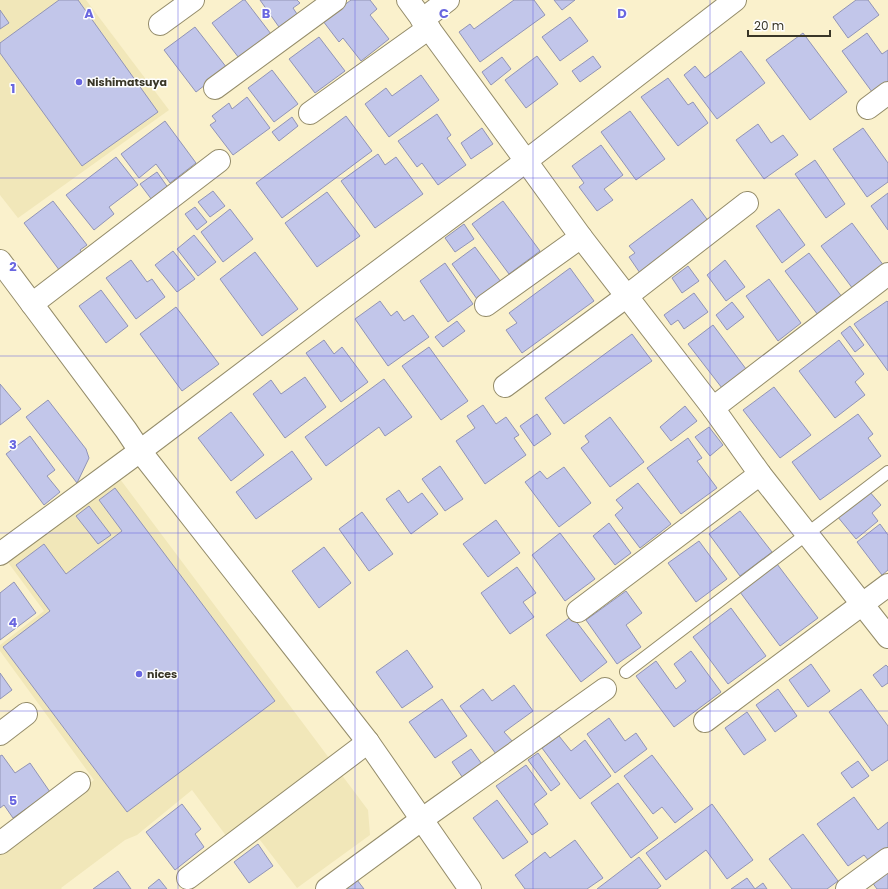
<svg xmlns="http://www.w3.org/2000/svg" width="888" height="889" font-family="Poppins,sans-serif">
<rect width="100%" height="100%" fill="#faf1cc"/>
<g fill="#f1e7b9">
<path d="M0,0H86L169,110L18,218L0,195Z"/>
<path d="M117,475L368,810L370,835L297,888L246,822L227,837L192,790L137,835L125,840L61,888L62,889H0V850L94,780L0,651V645L44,611L4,557Z"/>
</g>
<g fill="#c2c6ea" stroke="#9194b6">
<path d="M59,0H78L158,112L82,166L0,53V43Z"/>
<path d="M243,0H245L271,34L239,58L212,23Z"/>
<path d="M260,0H297L300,3L293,8L297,14L279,27Z"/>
<path d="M351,0H370L377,9L370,15L389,39L361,61L343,38L339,42L323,21Z"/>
<path d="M514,0H534L545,15L480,62L459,32L470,24L474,29Z"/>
<path d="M554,0H575L562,10Z"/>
<path d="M856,0H868L879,15L848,38L833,17Z"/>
<path d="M0,10L9,23L0,29Z"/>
<path d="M570,17L588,41L560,61L542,37Z"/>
<path d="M195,27L227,68L196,92L164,50Z"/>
<path d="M803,33L847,92L810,120L766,60Z"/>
<path d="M867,33L882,54L888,50V86L875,96L842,51Z"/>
<path d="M319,37L345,71L315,93L289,59Z"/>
<path d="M741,51L765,83L717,119L684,75L695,66L705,78Z"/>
<path d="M537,56L558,84L526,108L505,80Z"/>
<path d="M593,56L601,67L580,82L572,71Z"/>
<path d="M502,57L511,69L491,85L482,72Z"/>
<path d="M272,70L298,104L274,122L248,88Z"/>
<path d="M421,75L439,100L389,137L365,104L386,88L392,96Z"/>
<path d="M668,78L688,105L693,102L708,123L678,146L641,97Z"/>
<path d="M247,97L270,128L233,155L210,125L216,121L212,116L229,103L232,109Z"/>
<path d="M630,111L665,159L636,180L601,132Z"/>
<path d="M437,114L451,135L447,138L466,165L438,185L422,163L417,167L398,141Z"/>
<path d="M346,116L372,151L282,218L256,183Z"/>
<path d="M292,117L298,126L279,141L272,132Z"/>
<path d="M165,121L196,163L170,183L156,164L139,178L121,154Z"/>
<path d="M758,124L771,143L783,135L798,155L764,179L736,140Z"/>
<path d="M482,128L493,144L471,159L461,143Z"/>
<path d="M863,128L888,163V182L867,197L833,149Z"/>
<path d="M601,145L623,175L604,189L613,200L597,211L579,187L584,183L572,166Z"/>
<path d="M378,154L385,165L396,157L423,194L375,228L341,181Z"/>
<path d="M116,157L138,185L109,207L114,214L94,230L66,195Z"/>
<path d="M815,160L845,204L826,218L795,174Z"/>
<path d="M157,172L171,192L155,204L140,184Z"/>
<path d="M213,191L225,206L210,217L198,202Z"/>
<path d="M327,192L360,236L317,267L285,223Z"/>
<path d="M888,193V230L871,206Z"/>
<path d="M692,199L709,222L640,273L629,257L635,253L629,246Z"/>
<path d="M53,201L87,245L80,250L86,258L63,275L24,223Z"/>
<path d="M503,201L540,251L509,274L472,224Z"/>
<path d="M195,207L207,222L197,230L185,214Z"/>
<path d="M230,209L253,239L223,262L201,232Z"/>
<path d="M779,209L805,245L782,263L756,226Z"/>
<path d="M852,223L884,266L853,289L821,246Z"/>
<path d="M464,224L474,239L455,252L445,238Z"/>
<path d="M194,235L216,262L198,276L177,249Z"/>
<path d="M475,247L501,282L477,299L452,264Z"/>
<path d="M173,251L195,279L177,292L155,265Z"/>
<path d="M255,252L298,309L262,336L220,279Z"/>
<path d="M809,253L842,297L818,315L785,271Z"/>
<path d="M131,260L147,282L152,279L165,297L136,319L106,278Z"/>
<path d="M725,260L745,287L726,301L707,275Z"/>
<path d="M445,263L473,304L448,322L420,281Z"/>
<path d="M688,266L699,281L682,293L672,278Z"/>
<path d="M570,268L594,301L522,353L506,330L517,323L509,313Z"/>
<path d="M769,279L801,323L778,341L746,296Z"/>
<path d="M101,290L128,326L106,343L79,306Z"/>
<path d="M694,293L708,312L684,329L678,320L671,325L664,315Z"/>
<path d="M380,301L391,316L397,311L404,321L413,315L429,337L388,366L355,319Z"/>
<path d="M887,301L888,302V371L854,324Z"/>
<path d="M732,302L744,317L727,330L716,315Z"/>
<path d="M176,307L219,364L182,391L140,334Z"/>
<path d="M457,321L465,331L443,347L435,337Z"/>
<path d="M713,325L746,369L722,388L688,344Z"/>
<path d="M850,326L864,345L855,352L841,333Z"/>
<path d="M632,334L652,361L564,424L545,398Z"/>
<path d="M324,340L334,354L342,347L368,382L341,402L306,353Z"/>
<path d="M839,340L864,374L855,382L865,395L835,418L799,371Z"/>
<path d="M429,347L468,401L441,420L402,366Z"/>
<path d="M305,377L326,407L285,438L253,394L271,380L281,394Z"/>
<path d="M384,379L412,417L385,436L379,427L326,466L305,437Z"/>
<path d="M0,384L21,409L0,425Z"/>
<path d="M774,387L811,435L780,458L743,410Z"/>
<path d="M48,400L86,449L89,458L77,483L26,417Z"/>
<path d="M483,405L496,424L506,417L519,435L514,438L526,455L485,484L456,441L475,428L467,416Z"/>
<path d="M685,406L697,421L671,441L660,427Z"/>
<path d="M231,412L264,455L231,481L198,438Z"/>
<path d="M537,414L551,434L534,446L520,426Z"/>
<path d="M858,414L873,434L868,438L881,456L820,500L792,462Z"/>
<path d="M610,417L644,462L610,487L581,448L589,442L585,436Z"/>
<path d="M709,427L723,445L710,456L695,437Z"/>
<path d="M30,436L55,470L47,476L60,492L44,505L6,454Z"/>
<path d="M688,438L702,458L697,461L717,488L681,514L647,468Z"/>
<path d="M292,451L312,479L256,519L236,492Z"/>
<path d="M440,466L463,499L445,511L422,479Z"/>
<path d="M564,467L591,503L559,527L525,482L540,471L547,479Z"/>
<path d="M638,483L671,524L640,548L615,515L623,508L616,500Z"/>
<path d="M115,488L275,701L127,812L3,647L50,611L16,565L44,544L66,574L122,531L99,500Z"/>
<path d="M399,490L408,503L422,493L438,514L411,534L386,499Z"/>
<path d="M869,491L881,505L872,513L878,521L856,539L837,516Z"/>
<path d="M89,506L111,535L98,544L76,516Z"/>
<path d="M740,511L772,552L740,576L709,534Z"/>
<path d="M362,512L393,554L369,571L339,529Z"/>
<path d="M496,520L520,553L488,577L463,544Z"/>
<path d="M609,523L631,553L615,565L593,536Z"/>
<path d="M880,524L888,535V570L882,575L857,542Z"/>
<path d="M560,533L595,579L565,601L532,555Z"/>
<path d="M699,541L727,579L696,602L668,563Z"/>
<path d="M324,547L351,583L319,608L292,571Z"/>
<path d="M777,564L818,618L780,646L740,592Z"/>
<path d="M517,567L536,593L523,602L534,617L510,634L481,593Z"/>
<path d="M14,582L36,613L0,640V593Z"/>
<path d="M626,591L642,613L626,625L641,647L617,664L586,620Z"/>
<path d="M731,608L766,656L728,684L693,637Z"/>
<path d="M572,616L607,662L581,682L546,635Z"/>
<path d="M407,650L433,687L402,708L376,672Z"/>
<path d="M691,651L721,692L674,727L636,676L656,661L676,689L686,681L674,664Z"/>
<path d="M811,664L830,691L808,707L789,680Z"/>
<path d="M886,665L888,667V683L882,687L873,675Z"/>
<path d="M0,673L12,690L0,699Z"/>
<path d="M514,685L533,711L504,732L513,742L496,754L460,706L483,689L492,701Z"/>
<path d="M778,689L797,716L775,732L756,705Z"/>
<path d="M861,689L888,726V760L872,771L829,712Z"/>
<path d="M442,699L467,736L435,758L409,722Z"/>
<path d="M747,712L766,740L744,755L725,728Z"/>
<path d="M609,718L625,741L636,733L647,749L615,773L587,734Z"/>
<path d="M559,736L571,751L585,740L611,776L580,799L542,748Z"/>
<path d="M471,749L484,767L465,781L452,762Z"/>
<path d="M538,753L560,784L551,791L528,760Z"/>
<path d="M2,755L15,773L30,763L50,792L13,818L4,805L0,808V756Z"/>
<path d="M652,755L693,809L675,823L662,807L653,814L624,776Z"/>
<path d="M858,761L869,776L852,788L841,773Z"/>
<path d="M526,765L547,794L534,804L548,824L532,835L496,786Z"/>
<path d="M618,783L658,838L631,858L591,803Z"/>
<path d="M854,797L878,830L888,822V849L870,862L864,855L848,866L817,824Z"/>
<path d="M497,800L528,842L503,859L473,818Z"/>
<path d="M182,804L201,829L195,834L204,847L175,870L146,832Z"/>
<path d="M712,804L753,860L727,879L706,850L666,880L646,853Z"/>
<path d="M803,834L838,881L827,889H792L769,859Z"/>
<path d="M575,840L603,878L587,889H525L515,875L545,852L550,858Z"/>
<path d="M258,844L273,866L249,883L234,862Z"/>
<path d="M639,857L661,886L657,889H597Z"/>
<path d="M888,870V889H877L872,882Z"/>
<path d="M118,871L131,889H93Z"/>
<path d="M747,878L755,889L763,883L767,889H731Z"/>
<path d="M159,879L167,889H149L148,888Z"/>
<path d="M357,880L364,889H345Z"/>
</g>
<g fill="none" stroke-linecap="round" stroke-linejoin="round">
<defs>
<path id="lane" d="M626,672L888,472"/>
<g id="street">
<path d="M408,0L518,150L581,237L713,408L760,474L888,637"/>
<path d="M422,20L448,0"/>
<path d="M160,24L193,0"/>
<path d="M215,88L335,0"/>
<path d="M868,108L888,93"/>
<path d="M310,113L429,28"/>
<path d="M32,304L219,161"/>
<path d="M486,305L581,237"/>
<path d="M505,386L627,296L747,203"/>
<path d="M713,408L888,274"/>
<path d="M0,554L140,451L329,308L526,161L735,0"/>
<path d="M578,611L760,474"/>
<path d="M705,721L888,585"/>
<path d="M0,734L26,714"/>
<path d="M0,843L79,783"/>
<path d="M188,878L368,742"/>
<path d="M327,889L421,820L605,689"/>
<path d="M847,889L888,859"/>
</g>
<path id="secondary" d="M0,261L126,430L140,451L368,742L470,889"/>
</defs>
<use href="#lane" stroke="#948c6a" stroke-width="14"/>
<use href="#street" stroke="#948c6a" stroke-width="24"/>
<use href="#secondary" stroke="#948c6a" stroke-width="24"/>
<use href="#lane" stroke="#fff" stroke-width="12"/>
<use href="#street" stroke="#fff" stroke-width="22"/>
<use href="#secondary" stroke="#fff" stroke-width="22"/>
</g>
<path fill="none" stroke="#6966e0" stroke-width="1" stroke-opacity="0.55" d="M178,0V889M355,0V889M533,0V889M710,0V889M0,178H888M0,356H888M0,533H888M0,711H888"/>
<g fill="#6966e0" stroke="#fefefe" stroke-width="1.5">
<circle cx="79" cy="82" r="4"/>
<circle cx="139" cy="674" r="4"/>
</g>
<g text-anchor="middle" stroke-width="3" stroke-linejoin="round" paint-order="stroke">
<g font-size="11" font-weight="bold" fill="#393627" stroke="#fefefe" text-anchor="start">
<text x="87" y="86">Nishimatsuya</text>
<text x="147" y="678">nices</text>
</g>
</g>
<g font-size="13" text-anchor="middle" font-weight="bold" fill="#6966e0" stroke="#fefefe" stroke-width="3" stroke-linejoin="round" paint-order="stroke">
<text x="89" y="18">A</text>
<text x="266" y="18">B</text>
<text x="444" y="18">C</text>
<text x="622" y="18">D</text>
<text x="13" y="93">1</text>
<text x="13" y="271">2</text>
<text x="13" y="449">3</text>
<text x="13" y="627">4</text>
<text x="13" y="805">5</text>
</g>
<path d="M748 30v6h82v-6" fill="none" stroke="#393627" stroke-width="2"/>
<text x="754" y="30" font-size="12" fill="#393627" stroke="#fefefe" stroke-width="3" paint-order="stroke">20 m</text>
</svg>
